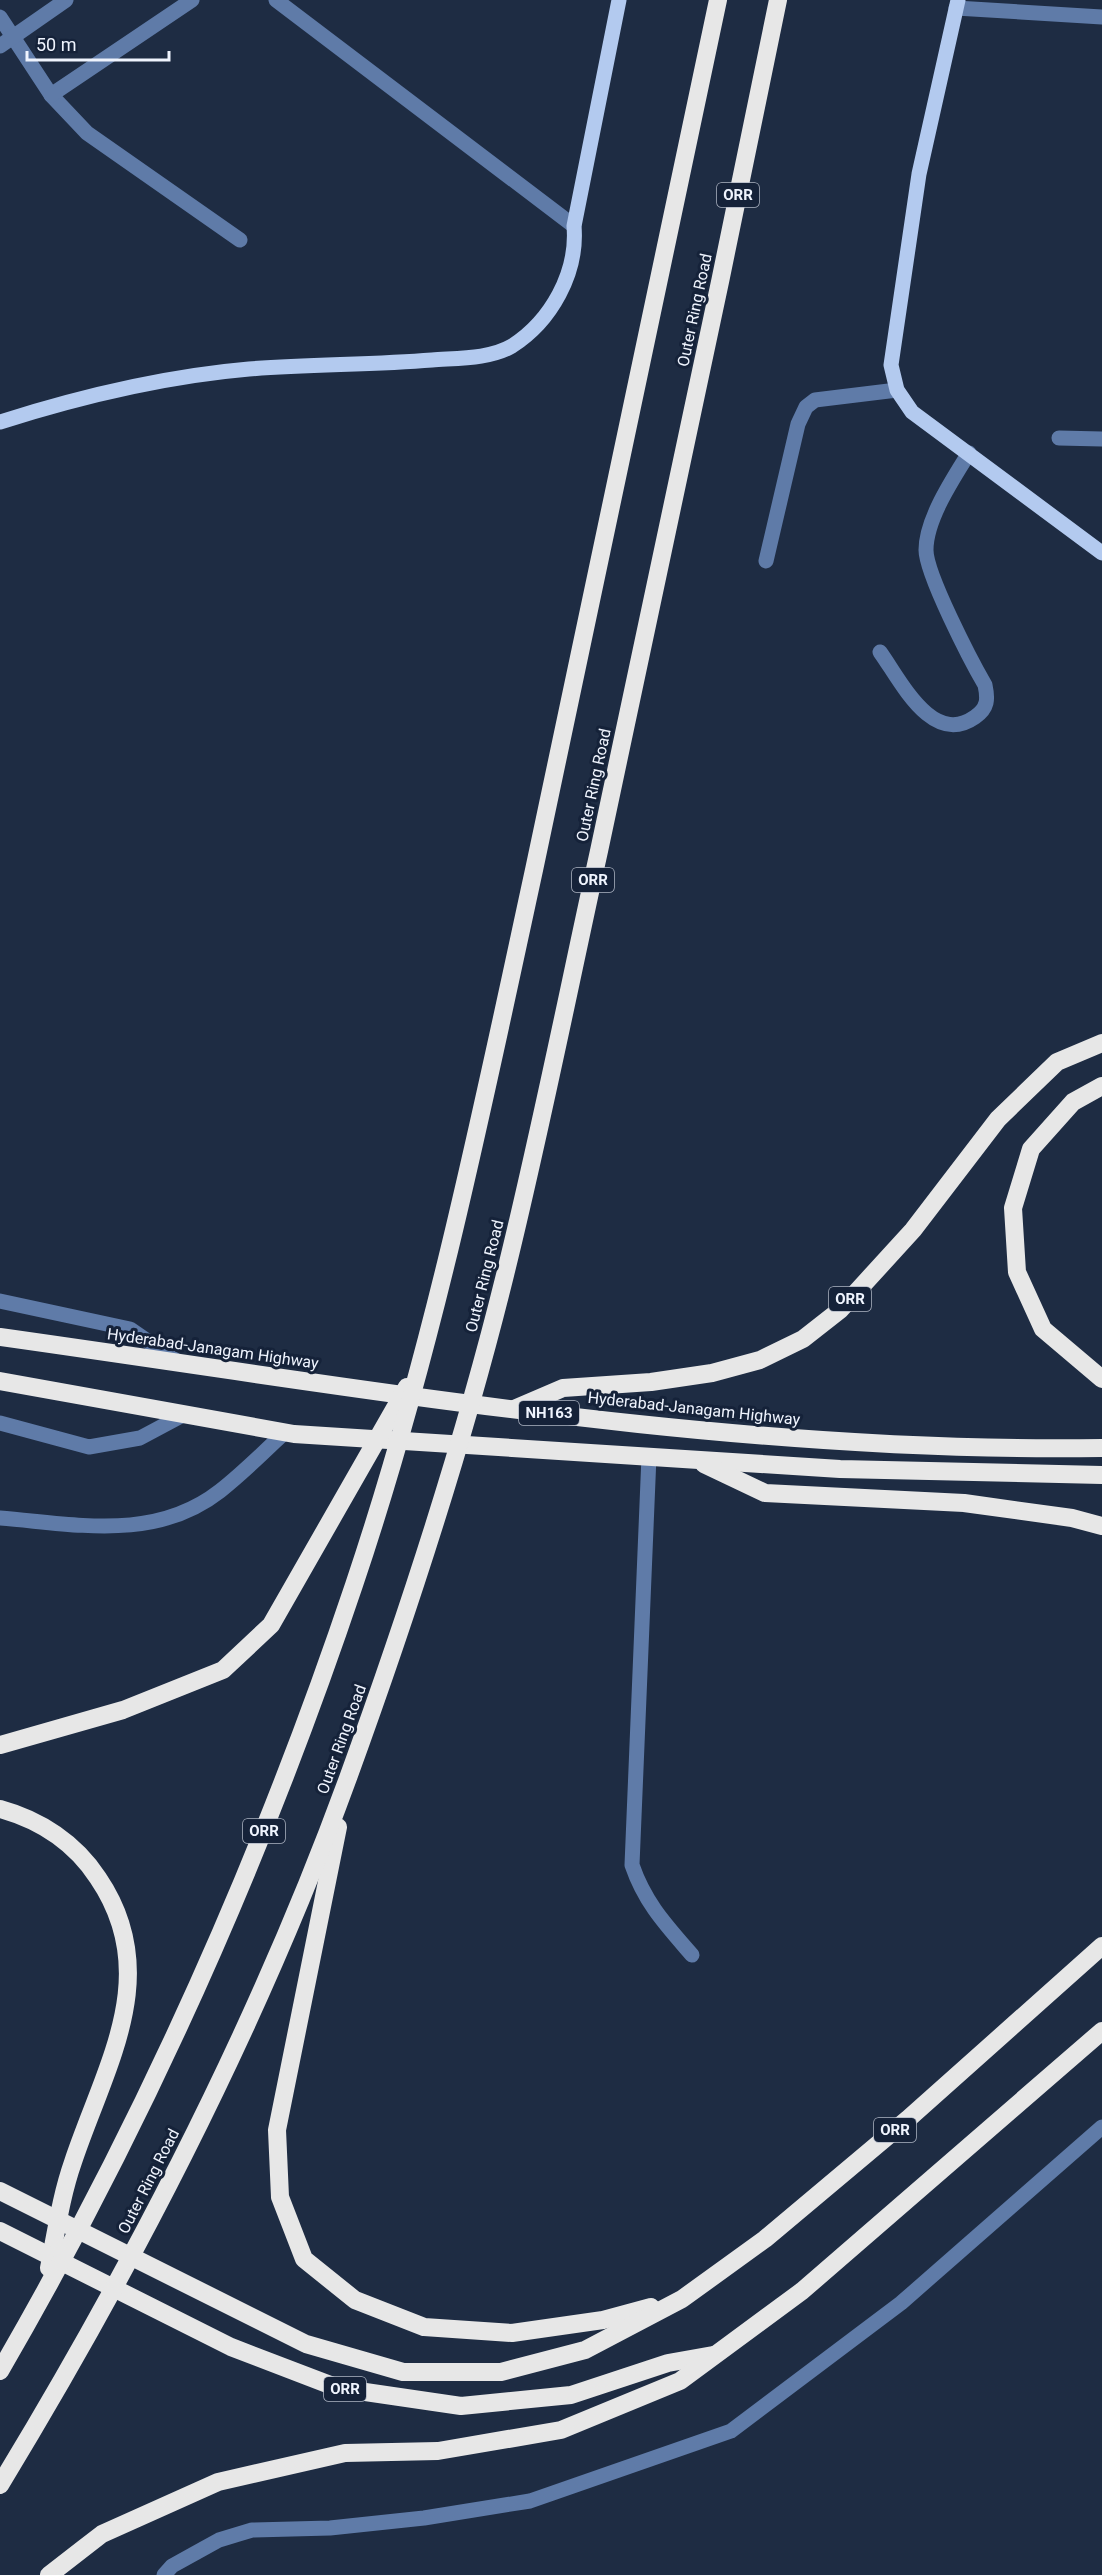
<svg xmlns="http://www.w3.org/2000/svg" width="1102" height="2575" font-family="Roboto,sans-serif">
<rect width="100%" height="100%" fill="#1e2c43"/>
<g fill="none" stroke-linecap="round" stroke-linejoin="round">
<g stroke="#5f7ba8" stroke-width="15">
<path d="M276,0L574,226"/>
<path d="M956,8L1102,17"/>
<path d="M0,17L51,95L87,133L240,240"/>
<path d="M0,46L66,0"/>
<path d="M51,95L192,0"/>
<path d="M1059,438L1102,439"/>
<path d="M766,561L798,424L806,407L815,400L897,390"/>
<path d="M880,652C901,681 932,747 975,717C988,708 988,699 985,685C971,661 926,574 926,550C926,519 953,479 969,453"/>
<path d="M0,1301L130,1329L178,1362"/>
<path d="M0,1423L89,1447L140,1438L185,1414"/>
<path d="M649,1456L632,1865C645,1903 666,1925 692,1955"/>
<path d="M0,1518C76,1524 155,1542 220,1491C243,1473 264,1452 285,1432"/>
<path d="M164,2575L172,2566L219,2540L252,2530L330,2528L424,2518L530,2501L731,2431L901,2303L1102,2127"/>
</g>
<g stroke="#b3caef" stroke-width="15">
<path d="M958,0L919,174L891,365L897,390L912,412L1102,553"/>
<path d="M0,422C79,397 167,376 249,369C310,364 371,365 432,360C457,358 490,359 512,346C551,321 578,273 574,226L619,0"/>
</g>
<g stroke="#e7e7e7" stroke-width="18">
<path d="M1102,1086L1073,1102L1031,1149L1013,1208L1017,1272L1043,1329L1102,1379"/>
<path d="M0,1337C363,1388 735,1454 1102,1448"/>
<path d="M0,1381L294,1434L840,1469L1102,1475"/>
<path d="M514,1409L563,1388L651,1382L712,1373L760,1360L803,1339L840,1310L913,1230L998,1119L1057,1062L1102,1043"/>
<path d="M704,1464L765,1493L964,1503L1072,1518L1102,1526"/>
<path d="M0,1745L123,1710L223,1670L271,1625L407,1387"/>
<path d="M0,1809C40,1820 75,1843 98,1878C164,1975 105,2066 73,2162C61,2196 56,2233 49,2268"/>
<path d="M338,1827L277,2130L280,2197L304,2259L355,2300L424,2327L512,2333L603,2320L651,2307"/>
<path d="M0,2191L306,2344L403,2372H501L585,2350L682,2299L765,2239L908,2119L1102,1946"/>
<path d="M0,2231L231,2347L338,2388L461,2406L571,2395L668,2363L713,2355"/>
<path d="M0,2371C145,2121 262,1859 354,1585C433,1351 482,1110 534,870C597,580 658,290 718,0"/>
<path d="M0,2485C136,2261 258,2025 348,1778C408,1613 463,1445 505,1275C540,1134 568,992 599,851C661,567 720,284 778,0"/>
<path d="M49,2575L102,2534L218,2482L345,2453L438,2451L561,2430L680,2381L802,2291L1102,2031"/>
</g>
</g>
<g text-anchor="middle" stroke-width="6" stroke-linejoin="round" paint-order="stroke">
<g fill="#152239" stroke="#aeb5c3" stroke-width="1.5">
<rect x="717" y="183" width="42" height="24" rx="4.5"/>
<rect x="572" y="868" width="42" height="24" rx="4.5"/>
<rect x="829" y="1287" width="42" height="24" rx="4.5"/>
<rect x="519" y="1401" width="60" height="24" rx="4.5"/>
<rect x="243" y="1819" width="42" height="24" rx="4.5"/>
<rect x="874" y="2118" width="42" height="24" rx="4.5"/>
<rect x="324" y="2377" width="42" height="24" rx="4.5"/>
</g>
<g font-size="15" font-weight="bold" fill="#eff4fe">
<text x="738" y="200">ORR</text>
<text x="593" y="885">ORR</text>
<text x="850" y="1304">ORR</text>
<text x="549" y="1418">NH163</text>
<text x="264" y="1836">ORR</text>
<text x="895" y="2135">ORR</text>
<text x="345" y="2394">ORR</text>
</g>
<g font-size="16" fill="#eff4fe" stroke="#152239">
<text transform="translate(694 310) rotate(-78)" y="6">Outer Ring Road</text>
<text transform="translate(593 785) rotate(-78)" y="6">Outer Ring Road</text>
<text transform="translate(484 1276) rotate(-76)" y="6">Outer Ring Road</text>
<text transform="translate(213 1348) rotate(8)" y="6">Hyderabad-Janagam Highway</text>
<text transform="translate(694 1408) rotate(6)" y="6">Hyderabad-Janagam Highway</text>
<text transform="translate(341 1739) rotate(-70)" y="6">Outer Ring Road</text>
<text transform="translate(148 2181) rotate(-63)" y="6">Outer Ring Road</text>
</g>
</g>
<path d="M27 51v9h142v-9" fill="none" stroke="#eff4fe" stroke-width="3"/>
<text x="36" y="51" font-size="18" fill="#eff4fe" stroke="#152239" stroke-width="4.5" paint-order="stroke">50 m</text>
</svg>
